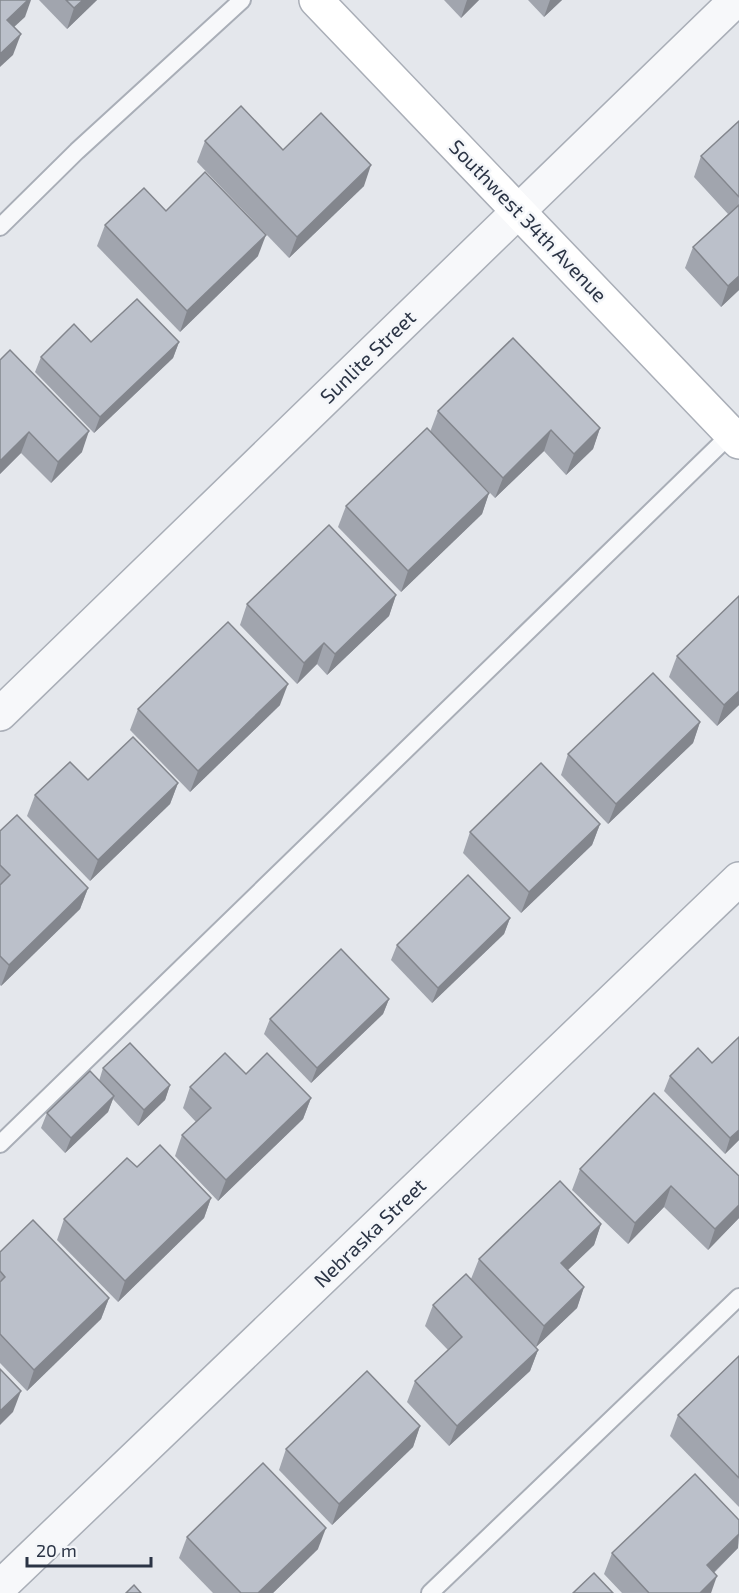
<svg xmlns="http://www.w3.org/2000/svg" width="739" height="1593" font-family="'Exo 2',sans-serif">
<rect width="100%" height="100%" fill="#e4e7ec"/>
<g fill="none" stroke-linecap="round" stroke-linejoin="round">
<defs>
<g id="lane">
<path d="M0,227L77,151L242,0"/>
<path d="M0,1144L734,431"/>
<path d="M430,1593L739,1297"/>
</g>
<g id="street">
<path d="M0,714L736,0"/>
<path d="M0,1587L739,879"/>
</g>
<path id="secondary" d="M316,0L739,442"/>
</defs>
<use href="#lane" stroke="#a9aeb7" stroke-width="20"/>
<use href="#street" stroke="#a9aeb7" stroke-width="36"/>
<use href="#secondary" stroke="#a9aeb7" stroke-width="36"/>
<use href="#lane" stroke="#f7f8fa" stroke-width="16"/>
<use href="#street" stroke="#f7f8fa" stroke-width="33"/>
<use href="#secondary" stroke="#fff" stroke-width="33"/>
</g>
<g fill="#a1a5ae">
<path d="M39,0H97L67,29Z"/>
<path d="M444,0H479L461,18Z"/>
<path d="M528,0H562L544,17Z"/>
<path d="M739,121V290L721,307L685,268L693,247L728,214L694,177L701,156Z"/>
<path d="M205,141L283,150L364,186L289,258L197,162Z"/>
<path d="M166,211L258,256L180,332L97,246L105,225Z"/>
<path d="M179,342L173,358L94,433L35,372L41,357Z"/>
<path d="M0,360L82,452L51,483L21,453L0,474Z"/>
<path d="M438,411L600,428L593,449L566,475L544,451L495,498L430,432Z"/>
<path d="M489,493L482,514L401,592L338,527L346,506Z"/>
<path d="M396,595L389,616L327,675L317,664L297,684L240,625L247,604Z"/>
<path d="M739,596V705L717,726L669,677L677,656Z"/>
<path d="M280,705L190,792L130,730L138,709Z"/>
<path d="M700,722L693,743L608,824L561,775L568,754Z"/>
<path d="M88,780L178,783L170,804L90,881L27,816L35,795Z"/>
<path d="M600,824L592,845L521,913L463,853L470,832Z"/>
<path d="M0,831L88,888L80,909L1,986L0,985Z"/>
<path d="M510,918L504,934L432,1003L391,960L397,945Z"/>
<path d="M389,999L383,1014L311,1083L264,1034L270,1019Z"/>
<path d="M103,1068L170,1085L165,1100L138,1126L113,1099L108,1112L65,1153L41,1128L47,1113L99,1081Z"/>
<path d="M246,1074L311,1098L303,1119L218,1201L175,1156L182,1135L196,1122L183,1108L190,1087Z"/>
<path d="M670,1076L739,1140L725,1154L664,1091Z"/>
<path d="M137,1167L211,1198L204,1218L118,1302L57,1240L64,1219Z"/>
<path d="M580,1169L739,1176V1218L708,1250L664,1207L628,1244L572,1190Z"/>
<path d="M601,1224L594,1245L568,1270L584,1287L577,1308L536,1347L494,1303L538,1350L530,1371L449,1446L407,1402L415,1381L448,1350L425,1326L433,1305L471,1279L479,1259Z"/>
<path d="M0,1252L109,1298L101,1319L27,1391L0,1363Z"/>
<path d="M739,1356V1507L670,1436L678,1415Z"/>
<path d="M420,1426L413,1447L332,1525L279,1470L286,1449Z"/>
<path d="M739,1520L738,1548L714,1573L711,1593H622L604,1574L612,1553Z"/>
<path d="M187,1537L318,1549L273,1593H213L179,1558Z"/>
</g>
<g fill="#83868d">
<path d="M28,0H31L25,17L0,40L7,20Z"/>
<path d="M83,0H97L67,29L74,8Z"/>
<path d="M467,0H479L461,18Z"/>
<path d="M550,0H562L544,17Z"/>
<path d="M21,34L13,55L0,67V54Z"/>
<path d="M371,165L364,186L289,258L297,237Z"/>
<path d="M266,235L258,256L180,332L187,311Z"/>
<path d="M739,276V290L721,307L728,286Z"/>
<path d="M179,342L173,358L94,433L100,417Z"/>
<path d="M600,428L593,449L566,475L574,454Z"/>
<path d="M551,430L544,451L495,498L503,478Z"/>
<path d="M89,431L82,452L51,483L58,462Z"/>
<path d="M29,432L21,453L0,474V461Z"/>
<path d="M489,493L482,514L401,592L408,571Z"/>
<path d="M396,595L389,616L327,675L335,654Z"/>
<path d="M324,643L317,664L297,684L304,663Z"/>
<path d="M288,684L280,705L190,792L198,771Z"/>
<path d="M739,691V705L717,726L724,705Z"/>
<path d="M700,722L693,743L608,824L616,804Z"/>
<path d="M178,783L170,804L90,881L98,860Z"/>
<path d="M600,824L592,845L521,913L529,892Z"/>
<path d="M88,888L80,909L1,986L9,965Z"/>
<path d="M510,918L504,934L432,1003L438,988Z"/>
<path d="M389,999L383,1014L311,1083L317,1068Z"/>
<path d="M170,1085L165,1100L138,1126L144,1110Z"/>
<path d="M114,1096L108,1112L65,1153L71,1138Z"/>
<path d="M311,1098L303,1119L218,1201L226,1180Z"/>
<path d="M739,1130V1140L725,1154L730,1138Z"/>
<path d="M671,1186L664,1207L628,1244L635,1223Z"/>
<path d="M211,1198L204,1218L118,1302L125,1281Z"/>
<path d="M739,1205V1218L708,1250L715,1229Z"/>
<path d="M601,1224L594,1245L553,1284L561,1263Z"/>
<path d="M584,1287L577,1308L536,1347L544,1326Z"/>
<path d="M109,1298L101,1319L27,1391L34,1370Z"/>
<path d="M538,1350L530,1371L449,1446L457,1426Z"/>
<path d="M21,1391L13,1412L0,1425V1411Z"/>
<path d="M420,1426L413,1447L332,1525L339,1504Z"/>
<path d="M326,1528L318,1549L273,1593H258Z"/>
<path d="M739,1534L738,1548L700,1586L707,1565Z"/>
<path d="M717,1576L711,1593H700Z"/>
</g>
<g fill="#bbc0ca" stroke="#83868d" stroke-width="1.5">
<path d="M0,0H28L7,20L21,34L0,54Z"/>
<path d="M66,0H83L74,8Z"/>
<path d="M241,106L283,150L321,113L371,165L297,237L205,141Z"/>
<path d="M739,121V197L701,156Z"/>
<path d="M205,172L266,235L187,311L105,225L144,188L166,211Z"/>
<path d="M739,205V276L728,286L693,247Z"/>
<path d="M137,299L179,342L100,417L41,357L74,324L91,342Z"/>
<path d="M513,338L600,428L574,454L551,430L503,478L438,411Z"/>
<path d="M10,350L89,431L58,462L29,432L0,461V360Z"/>
<path d="M427,428L489,493L408,571L346,506Z"/>
<path d="M329,525L396,595L335,654L324,643L304,663L247,604Z"/>
<path d="M739,596V691L724,705L677,656Z"/>
<path d="M228,622L288,684L198,771L138,709Z"/>
<path d="M653,673L700,722L616,804L568,754Z"/>
<path d="M133,737L178,783L98,860L35,795L70,762L88,780Z"/>
<path d="M541,763L600,824L529,892L470,832Z"/>
<path d="M17,815L88,888L9,965L0,956V885L10,875L0,865V831Z"/>
<path d="M468,875L510,918L438,988L397,945Z"/>
<path d="M341,949L389,999L317,1068L270,1019Z"/>
<path d="M739,1037V1130L730,1138L670,1076L698,1048L712,1063Z"/>
<path d="M130,1043L170,1085L144,1110L103,1068Z"/>
<path d="M225,1053L246,1074L267,1053L311,1098L226,1180L182,1135L211,1108L190,1087Z"/>
<path d="M90,1071L114,1096L71,1138L47,1113Z"/>
<path d="M654,1093L739,1176V1205L715,1229L671,1186L635,1223L580,1169Z"/>
<path d="M160,1145L211,1198L125,1281L64,1219L127,1158L137,1167Z"/>
<path d="M560,1181L601,1224L561,1263L584,1287L544,1326L479,1259Z"/>
<path d="M33,1220L109,1298L34,1370L0,1334V1282L5,1277L0,1271V1252Z"/>
<path d="M466,1274L538,1350L457,1426L415,1381L462,1337L433,1305Z"/>
<path d="M739,1356V1478L678,1415Z"/>
<path d="M0,1369L21,1391L0,1411Z"/>
<path d="M367,1371L420,1426L339,1504L286,1449Z"/>
<path d="M263,1463L326,1528L258,1593H241L187,1537Z"/>
<path d="M695,1474L739,1520V1534L707,1565L717,1576L700,1593H649L612,1553Z"/>
<path d="M594,1573L613,1593H573Z"/>
<path d="M134,1585L141,1593H126Z"/>
</g>
<g text-anchor="middle" stroke-width="5" stroke-linejoin="round" paint-order="stroke">
<g font-size="20" fill="#2b3445" stroke="#f4f6f9">
<text transform="translate(528 221) rotate(46)" y="7">Southwest 34th Avenue</text>
<text transform="translate(368 357) rotate(-44)" y="7">Sunlite Street</text>
<text transform="translate(370 1233) rotate(-44)" y="7">Nebraska Street</text>
</g>
</g>
<path d="M27 1557v9h124v-9" fill="none" stroke="#2b3445" stroke-width="3"/>
<text x="36" y="1557" font-size="18" fill="#2b3445" stroke="#f4f6f9" stroke-width="4.5" paint-order="stroke">20 m</text>
</svg>
